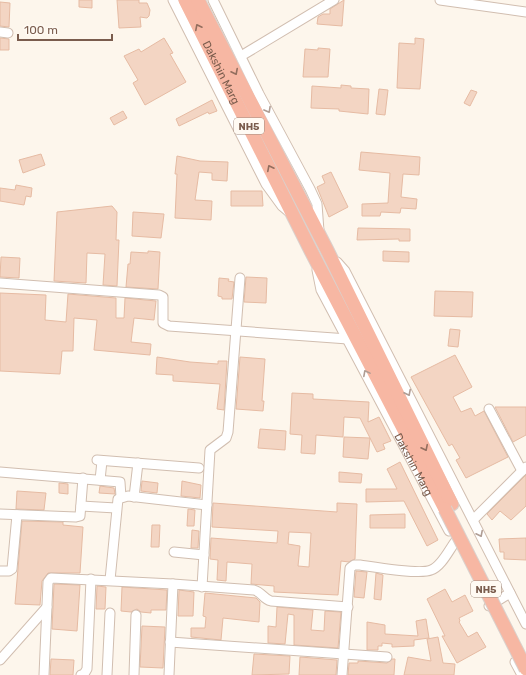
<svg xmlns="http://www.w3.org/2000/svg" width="526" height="675" font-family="Rubik,sans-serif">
<rect width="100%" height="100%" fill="#fdf6ec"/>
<g fill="#f3d5c3" stroke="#e6bba3" fill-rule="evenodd">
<path d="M79,0H92V8L79,7Z"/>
<path d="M117,0H139V3H147L150,10L149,16L147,18L140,17L141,27L119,28Z"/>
<path d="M344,0L342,26L317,24L318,17L323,14H330V9Z"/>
<path d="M0,2L10,3L9,27L0,26Z"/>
<path d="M0,38L9,39V50H0Z"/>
<path d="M164,38L173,53L170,54L186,82L145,105L133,83L138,80L124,56L139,49L141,52Z"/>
<path d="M415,38L424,39L420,89L397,88L399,43L415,44Z"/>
<path d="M318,48L330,49L328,77H303L305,49L318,50Z"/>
<path d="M341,85L351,86V88L369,89L368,114L339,111V109L311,108L312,86L341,88Z"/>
<path d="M379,89L388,90L385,115L376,114Z"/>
<path d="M471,90L477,92L470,106L464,103Z"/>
<path d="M212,100L217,111L209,114L208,112L179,126L176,119Z"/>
<path d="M123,111L127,118L114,125L110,118Z"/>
<path d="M361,152L420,157L419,175L403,174L401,197L417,199L416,209L401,208L400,213L381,212L380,216H362V204L388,203L390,173L359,170Z"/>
<path d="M41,154L45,165L23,173L19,160Z"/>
<path d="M177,156L200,161L228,162L227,181L212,180V173L199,172L195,200L212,201L211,220L175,218L177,174H175Z"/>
<path d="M331,172L348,207L329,217L317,187L325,183L322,176Z"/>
<path d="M16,185L32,188L31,197L26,196L24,205L0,201V188L15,190Z"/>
<path d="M231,191H262L263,206H231Z"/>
<path d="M112,206L117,212L116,240H119L117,286L103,285L105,254L87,253L86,283L54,281L57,212Z"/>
<path d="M133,212L164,214L161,238L132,236Z"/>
<path d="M358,228L410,229V241H399V239L357,240Z"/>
<path d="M148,251L160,252L158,289L126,287L128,264H130L131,252L148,253Z"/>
<path d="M383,251L409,252V262L383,261Z"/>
<path d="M1,257L20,258L19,278L0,277Z"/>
<path d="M246,277L267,278L266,303L244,302Z"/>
<path d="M219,278L229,279L228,281L234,282L232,299H222V297L218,296Z"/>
<path d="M435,291L473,292L472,317L434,316Z"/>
<path d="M0,293L46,295L45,320L66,322L68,294L116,298V318H124L125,298L156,301L154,320L134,318L131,342L151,344L150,355L94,350L97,320L74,318L73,351H62L60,374L0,371Z"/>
<path d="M450,329L460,330L458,347L448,346Z"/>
<path d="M455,355L472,387L453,397L461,412L471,408L475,416L484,411L508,457L466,478L456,460L460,458L452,444L449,446L411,377Z"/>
<path d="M157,357L190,362L218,364V361H227L224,410L217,409L220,384L173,381V375L156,374Z"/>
<path d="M240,357L265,359L262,401H264L263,411L236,409Z"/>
<path d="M292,393L313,394V399L369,402L368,422L379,417L391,441L383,444L385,449L377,452L360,418L344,417L343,437L316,435L315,454L301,453L302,435L290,434Z"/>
<path d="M495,407H526V435L513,442Z"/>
<path d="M260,429L286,431L285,450L258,448Z"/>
<path d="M344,437L370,438L368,459L343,457Z"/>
<path d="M400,462L438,540L427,546L404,501L366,502V489H397L387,469Z"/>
<path d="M339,472L362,474L361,483L339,482Z"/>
<path d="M526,475V506L511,520L500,511L492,520L487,514Z"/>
<path d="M142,481L158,483L157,493L141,491Z"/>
<path d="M182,481L201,485L200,498L181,496Z"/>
<path d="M59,483L68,484V494L59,493Z"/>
<path d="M100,486L114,488L115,494L99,493Z"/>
<path d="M17,491L46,493L44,510L16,509Z"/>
<path d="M213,503L337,512V503L357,504L355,559L349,562L341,561L338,595L274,592V586L251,584L252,564L227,562L226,581L217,580L218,560L210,559L211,538L277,543L278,531L212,527ZM289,532L311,533L309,567L298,566L300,546L288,544Z"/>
<path d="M188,509L195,510L194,526H187Z"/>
<path d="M405,514V528H370V515Z"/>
<path d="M22,521L63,522V525L83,527L80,573H48L42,581L40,605L15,604Z"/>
<path d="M152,525H160L159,547H151Z"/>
<path d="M192,530L199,531L198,548H191Z"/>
<path d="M526,538V560L504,559V552H500L499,539Z"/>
<path d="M356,571L367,572L364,598L354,597Z"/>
<path d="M376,573L383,575L381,600L374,599Z"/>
<path d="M54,584L80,585L77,631L52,629Z"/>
<path d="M97,586L106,587L105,609H96Z"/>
<path d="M122,587L167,590L166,610H151V613L141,612L137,609L131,612L121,611Z"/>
<path d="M445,589L452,602L465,595L473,611L459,618L460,621L459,622L468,637L477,632L486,647L457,663L442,636H445L427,599Z"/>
<path d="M179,590L194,592L193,616H178Z"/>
<path d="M205,593L256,598L260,602L259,622L223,618L221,640L191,637V628H205L206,617L203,616Z"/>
<path d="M277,607L313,610L311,630L324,631L325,611L341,612L338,648L294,645V615L288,614L285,644L268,643V626L276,627Z"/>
<path d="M426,619L429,638L414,640V646L392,647V644L382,643V646H378V650H367V622L385,625V634L418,636L416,621Z"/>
<path d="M142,626L165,627L163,668L140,667Z"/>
<path d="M438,637L443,663L455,664L454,675H404L408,657L431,661L427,639Z"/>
<path d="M254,654L290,656L289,674L252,675Z"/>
<path d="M300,657L337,660L336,675H299Z"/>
<path d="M51,659L74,660L73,675H50Z"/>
<path d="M392,659H395L394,675H348L349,663H358V661L387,663Z"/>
</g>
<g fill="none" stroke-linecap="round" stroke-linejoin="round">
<defs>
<g id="minor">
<path d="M173,0L266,184L282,206L288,211"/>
<path d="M213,0L259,94L310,189L317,204L319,231"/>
<path d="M440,0L526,12"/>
<path d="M0,32L8,33"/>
<path d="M241,56L334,0"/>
<path d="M337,262L345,271L526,624"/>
<path id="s1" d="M317,270L321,290L449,531"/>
<path d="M0,283L159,295L163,297V323L169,326L348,339"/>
<path d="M489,409L522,471"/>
<path d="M97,460L199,468"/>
<path d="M0,472L120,482L121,497"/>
<path d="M100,480L102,461"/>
<path d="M134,497L138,463"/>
<path d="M81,506L116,508"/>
<path d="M0,514L76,517L80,516L83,478"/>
<path d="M473,520L526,467"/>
<path d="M174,552L204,555"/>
<path d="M0,571H9L12,569L17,515"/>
<path d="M110,580L118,499L128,496L207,505"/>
<path d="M202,587L210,450L226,438L228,432L240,278"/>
<path d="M489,606L510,593"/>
<path d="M170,642L387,657"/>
<path d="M0,660L47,607"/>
<path d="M515,662L522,675"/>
<path d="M44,675L48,582L51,578L173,584"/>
<path d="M81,675L84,674L87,669L91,579"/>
<path d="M107,675L110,613"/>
<path d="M134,675L136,615"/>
<path d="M169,675L173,584L254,590C262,592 263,599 271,601L348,607"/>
<path d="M342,675L350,568L354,565H360C374,567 420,575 431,570C441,567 449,550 455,542"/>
</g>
<g id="highway">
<path id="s2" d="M185,0L312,253L445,509"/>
<path d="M198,0L327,250L452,504"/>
</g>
</defs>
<use href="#minor" stroke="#d1beb0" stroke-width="11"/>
<use href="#highway" stroke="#dad1cd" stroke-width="15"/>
<use href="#minor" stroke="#fff" stroke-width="9"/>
<use href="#highway" stroke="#f7b7a3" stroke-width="13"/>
<defs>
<path id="highway-bridge" d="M445,509L526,669"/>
</defs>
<use href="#highway-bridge" stroke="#dad1cd" stroke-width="15" stroke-linecap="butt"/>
<use href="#highway-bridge" stroke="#f7b7a3" stroke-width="13"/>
</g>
<defs><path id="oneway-chevron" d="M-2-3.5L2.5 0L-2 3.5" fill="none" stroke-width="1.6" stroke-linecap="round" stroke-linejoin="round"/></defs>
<g stroke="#936e5e">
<use href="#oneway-chevron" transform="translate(198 27) rotate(-117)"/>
<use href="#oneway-chevron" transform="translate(235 72) rotate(63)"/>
<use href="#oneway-chevron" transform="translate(270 168) rotate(-117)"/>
<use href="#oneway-chevron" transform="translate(425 448) rotate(64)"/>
</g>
<g stroke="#af9d94">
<use href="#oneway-chevron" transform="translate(268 110) rotate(61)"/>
<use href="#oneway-chevron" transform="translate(366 373) rotate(-118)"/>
<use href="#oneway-chevron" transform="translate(408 393) rotate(63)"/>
<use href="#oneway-chevron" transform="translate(480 534) rotate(63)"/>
</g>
<g text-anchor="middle" stroke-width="4" stroke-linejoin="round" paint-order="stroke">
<g fill="#fffaf3" stroke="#a28b7f" stroke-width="1">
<rect x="234" y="118" width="30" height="16" rx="3"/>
<rect x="471" y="581" width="30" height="16" rx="3"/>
</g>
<g font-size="10" font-weight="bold" fill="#7a5c4d">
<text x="249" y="130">NH5</text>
<text x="486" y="593">NH5</text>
</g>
<g font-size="11" fill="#7a5c4d" stroke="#fffaf3">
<text dy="4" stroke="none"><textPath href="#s2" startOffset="81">Dakshin Marg</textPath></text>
<text dy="4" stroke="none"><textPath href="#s1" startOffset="218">Dakshin Marg</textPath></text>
</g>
</g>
<path d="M18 34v6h94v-6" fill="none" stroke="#7a5c4d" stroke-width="2"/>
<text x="24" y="34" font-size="12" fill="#7a5c4d" stroke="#fffaf3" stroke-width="3" paint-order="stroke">100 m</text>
</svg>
